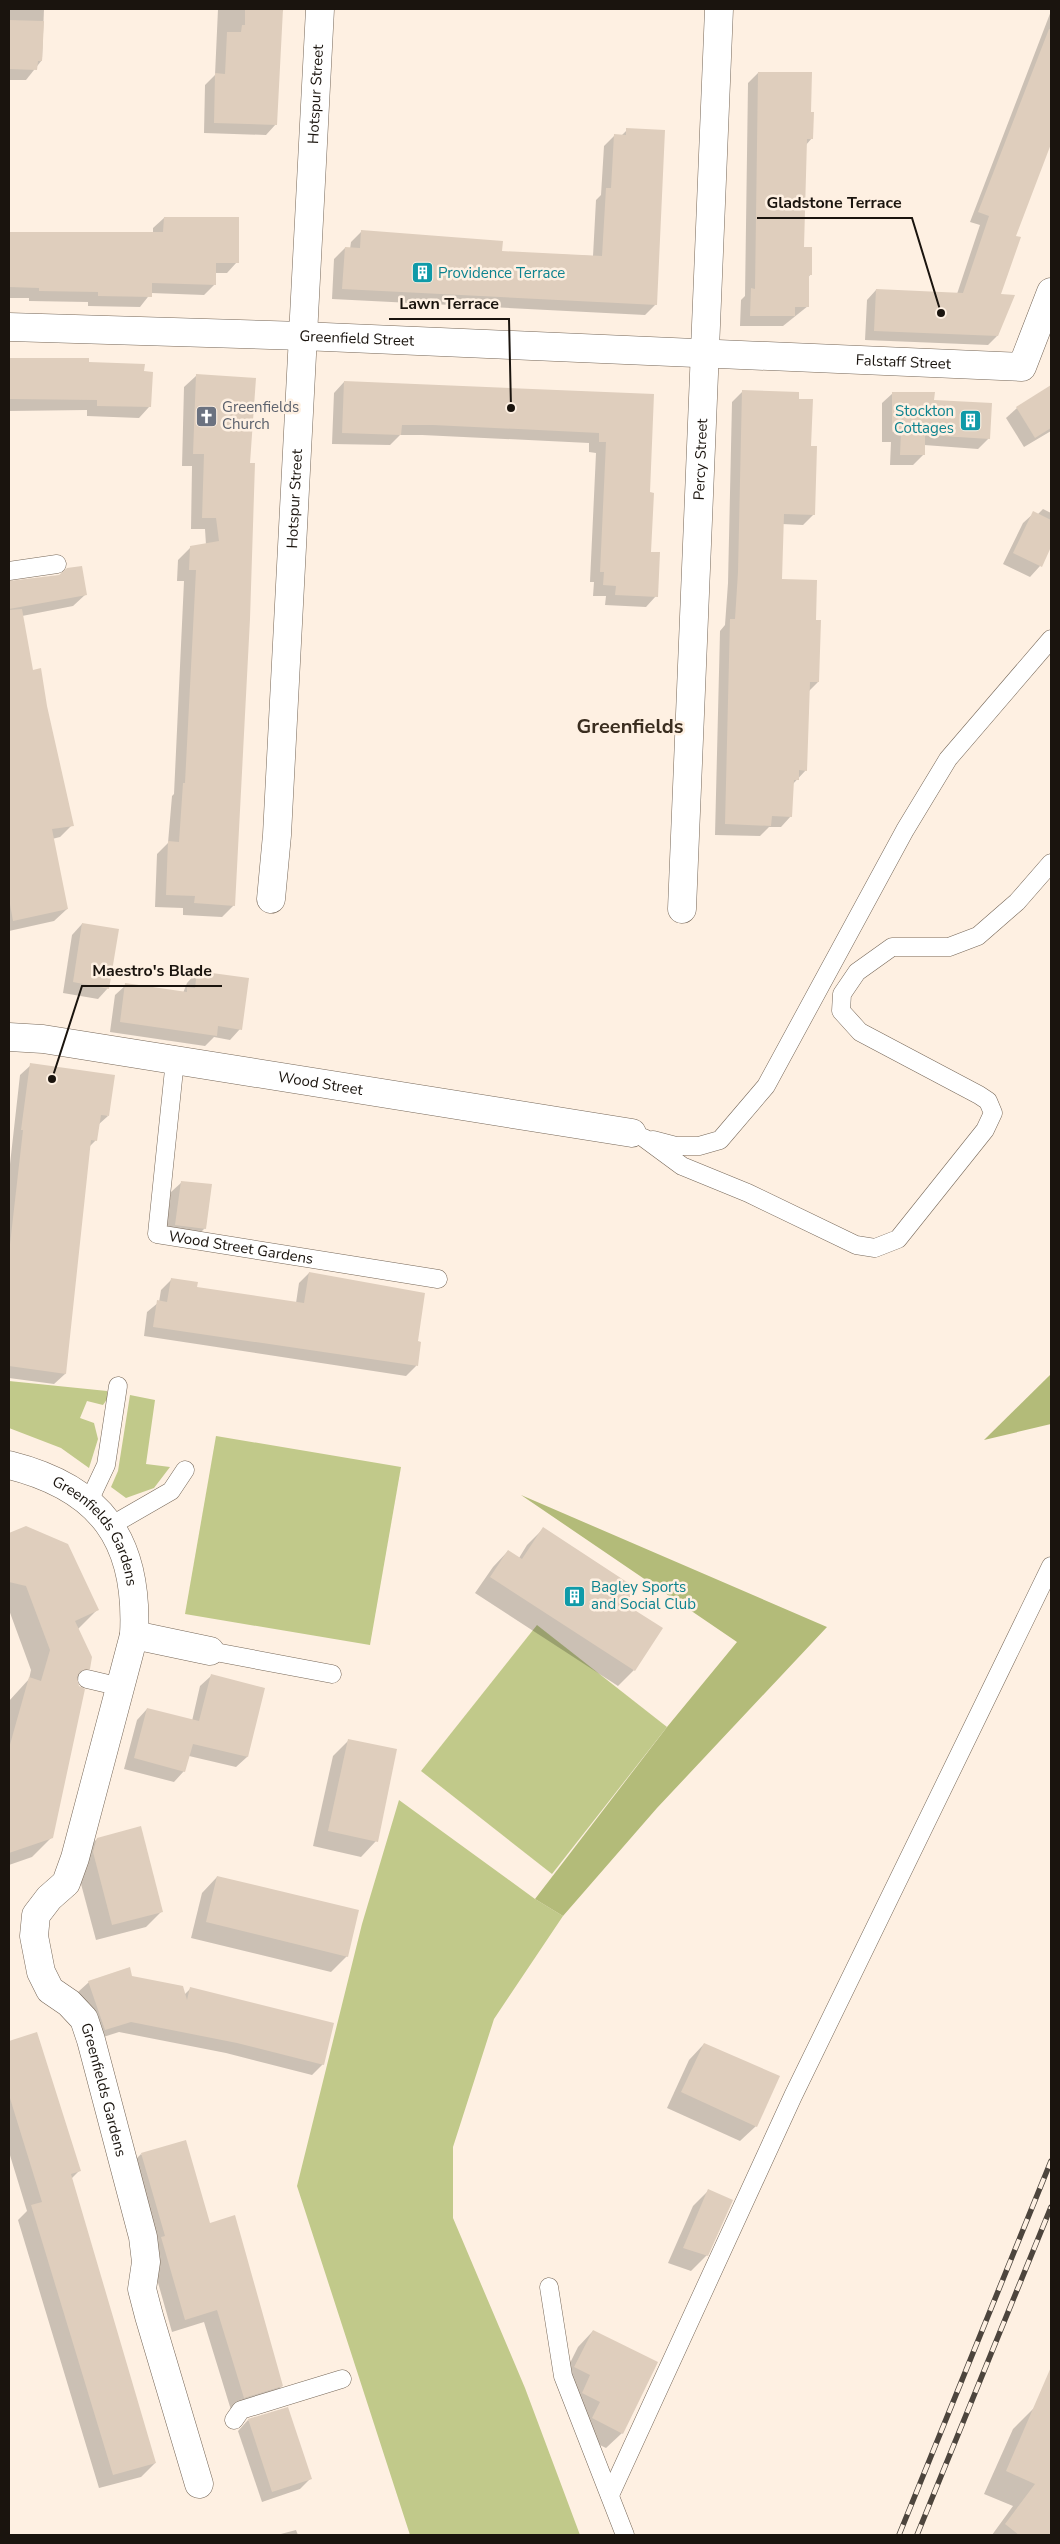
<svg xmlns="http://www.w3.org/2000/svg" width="1060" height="2544" font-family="'Nunito Sans',sans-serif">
<rect width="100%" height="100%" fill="#fef0e2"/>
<g fill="#c1c98a">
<path d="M9,1381L107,1391L108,1398L103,1405L87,1401L80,1418L94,1423L98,1439L89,1468L61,1448L9,1428Z"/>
<path d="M130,1395L155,1400L146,1464L170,1467L154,1488L126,1498L111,1487L118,1471Z"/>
<path d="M216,1436L401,1467L370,1645L185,1614Z"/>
<path d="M537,1625L667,1727L552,1874L421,1771Z"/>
<path d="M399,1800L535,1899L563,1916L494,2019L453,2147V2218L525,2388L580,2535H410L297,2186L362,1924Z"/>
</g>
<g fill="#b3bb79">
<path d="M1051,1374V1424L984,1440Z"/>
<path d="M521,1495L827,1627L657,1808L563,1916L535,1899L667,1727L737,1642Z"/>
</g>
<g fill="#0003">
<path d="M9,9H44L42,60L26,80H9Z"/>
<path d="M218,9H284L281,13L276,124L266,135L204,133L205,85L215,75Z"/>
<path d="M1051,11V140L1015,236L999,296L997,336L988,345L865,340L867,300L876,290L957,294L980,225L970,222Z"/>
<path d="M758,73L809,113L812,138L806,145L802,248L810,275L808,278V306L783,326H740L741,300L745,296L748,83Z"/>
<path d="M627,130L656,304L645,315L332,299L334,259L345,248L350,249L351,242L361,232L501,252L593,256L596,200L601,195L604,146L615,135L621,136Z"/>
<path d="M164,218L237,262L227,273H215V284L204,295L151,293L140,307L88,306V302L29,301V298H9V233H153V228Z"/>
<path d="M9,360H87V363L143,373L149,407L139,418L87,416V410L9,411Z"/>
<path d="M196,376L249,464L234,905L222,917L183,915V908L155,907L157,854L168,843L172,796L174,794L184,581H177L178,560L190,548L206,545L205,529H191L192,466H182L184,387Z"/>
<path d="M344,382L653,395L649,494L650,553L656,596L646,607L605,605L606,596H593L594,582H590L596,453L589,452V443L422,435H400L390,445L332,444L334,393Z"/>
<path d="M1051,387V431L1024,447L1006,418L1017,408Z"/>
<path d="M743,391L798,400L809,447L814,514L803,525L782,524L780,580L815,621L818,682L809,691L806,770L792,785L791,816L781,827H769L760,836L715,835L720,631L725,625L728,583L732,402Z"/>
<path d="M893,393L933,401L989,438L978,449L924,445V454L913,465H890L891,442H882V403Z"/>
<path d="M1043,509L1051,513V544L1040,566L1030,577L1003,564L1023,523L1034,513L1037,515Z"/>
<path d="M9,582L86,594L73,606L22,616L32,671L45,706L72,825L60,837L52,839L67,909L54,921L9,931Z"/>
<path d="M82,924L108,988L98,999L63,993L72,935Z"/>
<path d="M197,972L240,1029L230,1040L214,1037L205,1046L110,1032L115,995L126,985L183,993L187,983Z"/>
<path d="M31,1065L108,1116L98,1125L96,1140L89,1147L65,1374L54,1384L9,1378V1173L20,1075Z"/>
<path d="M182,1182L205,1228L194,1239L165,1235L171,1192Z"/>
<path d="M309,1273L420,1343L416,1366L406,1376L144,1336L147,1312L159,1302L161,1290L171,1280L196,1288L296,1303L299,1283Z"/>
<path d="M26,1528L97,1610L78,1629L88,1668L76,1680L52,1837L32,1857L9,1865V1701L29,1679L31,1670L9,1610V1534Z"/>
<path d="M543,1529L634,1670L618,1686L475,1593L493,1567L508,1551L519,1558L527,1545Z"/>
<path d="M211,1676L263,1688L247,1757L236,1767L189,1756L184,1771L174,1782L124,1769L137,1720L147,1709L192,1721L200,1686Z"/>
<path d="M349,1740L376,1841L361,1857L313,1846L333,1756Z"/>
<path d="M97,1839L162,1911L146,1927L96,1940L77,1869L81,1855Z"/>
<path d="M217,1877L347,1956L331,1972L191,1938L202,1893Z"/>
<path d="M131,1977L184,1995L190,1989L323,2064L312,2075L226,2053L119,2032L94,2040L78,1992L89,1982Z"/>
<path d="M36,2033L79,2171L71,2179L155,2463L141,2477L99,2488L18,2220L27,2211L9,2152V2042Z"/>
<path d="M704,2044L756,2126L740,2141L667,2108L689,2060Z"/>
<path d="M141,2154L209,2224L282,2386L269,2399L231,2410L204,2322L172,2332L149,2251L128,2167Z"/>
<path d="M708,2191L707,2255L691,2271L668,2263L693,2206Z"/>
<path d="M593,2331L622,2433L606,2448L577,2434L560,2383L578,2347Z"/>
<path d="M1035,2407L1051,2414V2491L1045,2506L1051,2510V2535H992L1013,2506L984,2494L1013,2429Z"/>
<path d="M248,2420L311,2478L300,2489L262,2502L238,2431Z"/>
<path d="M296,2530L298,2535H277Z"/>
</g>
<g fill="#dfcebd">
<path d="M245,9H283L277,125L214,123L215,73L225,74L227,32H241L242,25H245Z"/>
<path d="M9,20L44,21L42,61H38L37,70L9,69Z"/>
<path d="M1049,29L1051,30V144L1016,236L1021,237L1001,294L1015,295L998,336L874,331L876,289L963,293L989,216L978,212Z"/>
<path d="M758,72H812L811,112H814L813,139H807L804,247H812V275H809V307H795V316H750L751,288L755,289Z"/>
<path d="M626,128L665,130L657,305L342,289L345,247L360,248L361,230L503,241L502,251L602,256L606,188H611L614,134L626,135Z"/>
<path d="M164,217H239V263H216V285L152,283V297L98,296V292L39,291V288L9,287V232H163Z"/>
<path d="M9,358H89V362L145,364L144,371L153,372L151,407L97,406V400L9,399Z"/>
<path d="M196,374L256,378L250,463H255L250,619L235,906L194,903L195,896L166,895L168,841L179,842L183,783H185L196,570H189L190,546L219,541L216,518H202L204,454H193Z"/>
<path d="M344,381L654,394L650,492L654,493L651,552H660L658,597L615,595L616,586L603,585L604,572H600L606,442H599V433L433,425H402L401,435L342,433Z"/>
<path d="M1051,385V428L1035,438L1016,407Z"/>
<path d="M742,390L799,392V399H813L811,446H817L815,515L784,514L782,579L817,580L816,620H821L819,682H810L807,771L799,770V780H794L792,817L772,816L771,826L725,824L730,619H735L738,572Z"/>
<path d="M892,392H935L934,400L992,403L990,439L925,435V455H900L901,432H892Z"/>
<path d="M1033,511L1051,520V547L1042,567L1013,553Z"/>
<path d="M82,566L87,595L9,609V581L59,575L67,568Z"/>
<path d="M22,609L33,670L41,668L47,706L74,826L52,829L68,909L13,921L9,899V610Z"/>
<path d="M82,923L119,929L109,989L73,982Z"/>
<path d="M197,971L249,978L242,1030L218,1026L217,1036L120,1022L125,983L187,992V987L195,988Z"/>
<path d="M30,1063L115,1075L109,1116L101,1115L97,1141L91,1140L66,1374L9,1366V1253L23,1130H21Z"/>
<path d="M181,1181L212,1184L206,1229L175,1225Z"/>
<path d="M309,1272L425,1293L418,1341L421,1342L418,1366L153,1327L157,1300L167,1302L171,1278L198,1282L197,1287L304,1303Z"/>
<path d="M26,1526L68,1544L99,1610L75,1621L92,1657L90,1669L80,1671L77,1677L79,1686L85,1689L53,1838L9,1853V1748L29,1677L41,1681L50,1650L26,1586L9,1582V1533Z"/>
<path d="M543,1527L636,1588L625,1604L663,1628L635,1671L490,1577L508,1550L522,1559Z"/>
<path d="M211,1674L265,1688L248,1757L193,1744L185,1772L134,1758L147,1708L199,1721Z"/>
<path d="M348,1739L397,1749L378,1842L328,1831Z"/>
<path d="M141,1826L163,1912L112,1925L93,1852L97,1838Z"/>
<path d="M217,1876L359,1910L348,1957L206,1922Z"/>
<path d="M130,1967L132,1976L183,1986L187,2000L190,1987L334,2023L324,2065L237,2043L131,2022L105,2030L88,1981Z"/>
<path d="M37,2032L81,2171L71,2174L156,2463L113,2475L31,2205L42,2202L9,2095V2041Z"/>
<path d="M704,2043L780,2076L757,2127L681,2092Z"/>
<path d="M186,2140L210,2223L235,2215L283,2386L244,2398L217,2310L185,2320L161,2237L165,2236L141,2153Z"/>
<path d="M708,2189L733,2200L708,2256L683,2248Z"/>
<path d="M593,2330L658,2362L623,2434L592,2418L600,2402L582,2393L590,2375L574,2367Z"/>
<path d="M1051,2367V2535H1019L1005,2524L1035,2484L1006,2471Z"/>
<path d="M288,2407L312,2479L272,2492L248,2419Z"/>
</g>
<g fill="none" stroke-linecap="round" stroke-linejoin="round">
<defs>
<g id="service">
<path d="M9,571L57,564"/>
<path id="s1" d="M175,1060L157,1234L438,1279"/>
<path d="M644,1138L682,1166L748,1193L856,1245L875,1248L898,1239L985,1130L993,1113L988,1101L979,1095L860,1032L841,1011L842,994L857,972L892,947H949L978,936L1017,902L1051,863"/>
<path d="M653,1140L676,1146H699L720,1140L766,1086L905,830L948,759L1051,639"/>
<path d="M89,1501L106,1465L118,1386"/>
<path d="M112,1525L171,1491L185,1470"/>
<path d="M210,1651L332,1674"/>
<path d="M87,1679L121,1687"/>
<path d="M549,2287L563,2376L625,2535"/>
<path d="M234,2420L241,2410L342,2379"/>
<path d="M610,2495L793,2096L1051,1566"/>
</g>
<g id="minor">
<path id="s2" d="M9,327L302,336L1022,367L1051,292"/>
<path id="s3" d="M271,899L277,835L320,9"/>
<path id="s4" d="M682,909L719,9"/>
<path id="s5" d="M9,1037L43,1039L632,1133"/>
<path id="s6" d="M9,1465C101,1488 139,1540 134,1635L75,1858L66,1883L49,1898L36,1915L34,1936L41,1972L50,1990L69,2003L84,2019L91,2040L143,2237L146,2262L142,2289L149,2316L199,2484"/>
<path d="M134,1635L210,1651"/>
</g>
</defs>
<use href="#service" stroke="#766758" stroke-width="19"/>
<use href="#minor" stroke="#766758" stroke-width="29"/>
<use href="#service" stroke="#fff" stroke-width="18"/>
<use href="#minor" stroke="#fff" stroke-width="28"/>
<defs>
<g id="rail">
<path d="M899,2535L1051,2161"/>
<path d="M917,2535L1051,2207"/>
</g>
</defs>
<use href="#rail" stroke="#4d453d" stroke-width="5.5"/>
<use href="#rail" stroke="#fef0e2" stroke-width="4" stroke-dasharray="11" stroke-linecap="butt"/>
</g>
<defs>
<symbol id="building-square" viewBox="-11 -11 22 22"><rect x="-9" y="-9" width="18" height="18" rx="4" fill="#0f9aa8" stroke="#fef0e2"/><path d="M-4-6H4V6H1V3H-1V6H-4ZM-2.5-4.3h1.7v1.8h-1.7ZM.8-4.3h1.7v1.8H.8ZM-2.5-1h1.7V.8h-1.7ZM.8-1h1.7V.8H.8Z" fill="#fff"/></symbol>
<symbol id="church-square" viewBox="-11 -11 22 22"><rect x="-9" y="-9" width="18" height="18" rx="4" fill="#6b7280" stroke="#fef0e2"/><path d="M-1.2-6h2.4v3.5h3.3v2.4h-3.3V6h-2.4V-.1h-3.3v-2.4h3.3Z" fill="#fff"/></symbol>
</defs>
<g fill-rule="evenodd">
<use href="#building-square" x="410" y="260" width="25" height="25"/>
<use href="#church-square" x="194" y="404" width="25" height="25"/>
<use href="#building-square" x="958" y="408" width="25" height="25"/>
<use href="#building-square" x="562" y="1584" width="25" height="25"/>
</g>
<g text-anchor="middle" stroke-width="5" stroke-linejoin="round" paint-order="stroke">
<g font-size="15" fill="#1a140e" stroke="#fef0e2">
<text dy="5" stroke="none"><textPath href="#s3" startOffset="806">Hotspur Street</textPath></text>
<text dy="5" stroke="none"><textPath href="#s2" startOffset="348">Greenfield Street</textPath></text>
<text dy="5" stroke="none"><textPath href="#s2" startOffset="895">Falstaff Street</textPath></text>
<text dy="5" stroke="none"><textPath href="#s4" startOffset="450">Percy Street</textPath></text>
<text dy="5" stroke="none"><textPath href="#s3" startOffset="401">Hotspur Street</textPath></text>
<text dy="5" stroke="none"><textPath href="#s5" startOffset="315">Wood Street</textPath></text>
<text dy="5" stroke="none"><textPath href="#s1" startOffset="260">Wood Street Gardens</textPath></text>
<text dy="5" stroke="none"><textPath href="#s6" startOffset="116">Greenfields Gardens</textPath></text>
<text dy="5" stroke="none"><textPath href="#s6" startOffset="732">Greenfields Gardens</textPath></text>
</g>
<g font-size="15" fill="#0d838f" stroke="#fef0e2" text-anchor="start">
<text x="438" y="278">Providence Terrace</text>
<text x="954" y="416" text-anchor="end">Stockton<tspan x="954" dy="17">Cottages</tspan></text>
<text x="591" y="1592">Bagley Sports<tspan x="591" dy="17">and Social Club</tspan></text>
</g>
<g font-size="15" fill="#5b616d" stroke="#fef0e2" text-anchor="start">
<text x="222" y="412">Greenfields<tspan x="222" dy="17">Church</tspan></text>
</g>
<g font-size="20" font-weight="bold" fill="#3a2d1f" stroke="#fef0e2">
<text x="630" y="733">Greenfields</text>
</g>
</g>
<path fill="none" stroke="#1a140e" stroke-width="2" d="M941 313L912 218H757M511 408L509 319H389M52 1079L82 986H222"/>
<g fill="#1a140e" stroke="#fef0e2" stroke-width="2">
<circle cx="941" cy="313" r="5"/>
<circle cx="511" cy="408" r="5"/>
<circle cx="52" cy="1079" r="5"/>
</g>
<g font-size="16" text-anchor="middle" font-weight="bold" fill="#1a140e" stroke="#fef0e2" stroke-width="5" stroke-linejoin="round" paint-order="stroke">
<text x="834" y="208">Gladstone Terrace</text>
<text x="449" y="309">Lawn Terrace</text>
<text x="152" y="976">Maestro's Blade</text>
</g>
<rect width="1060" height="2544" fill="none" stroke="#1a140e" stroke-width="20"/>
</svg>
